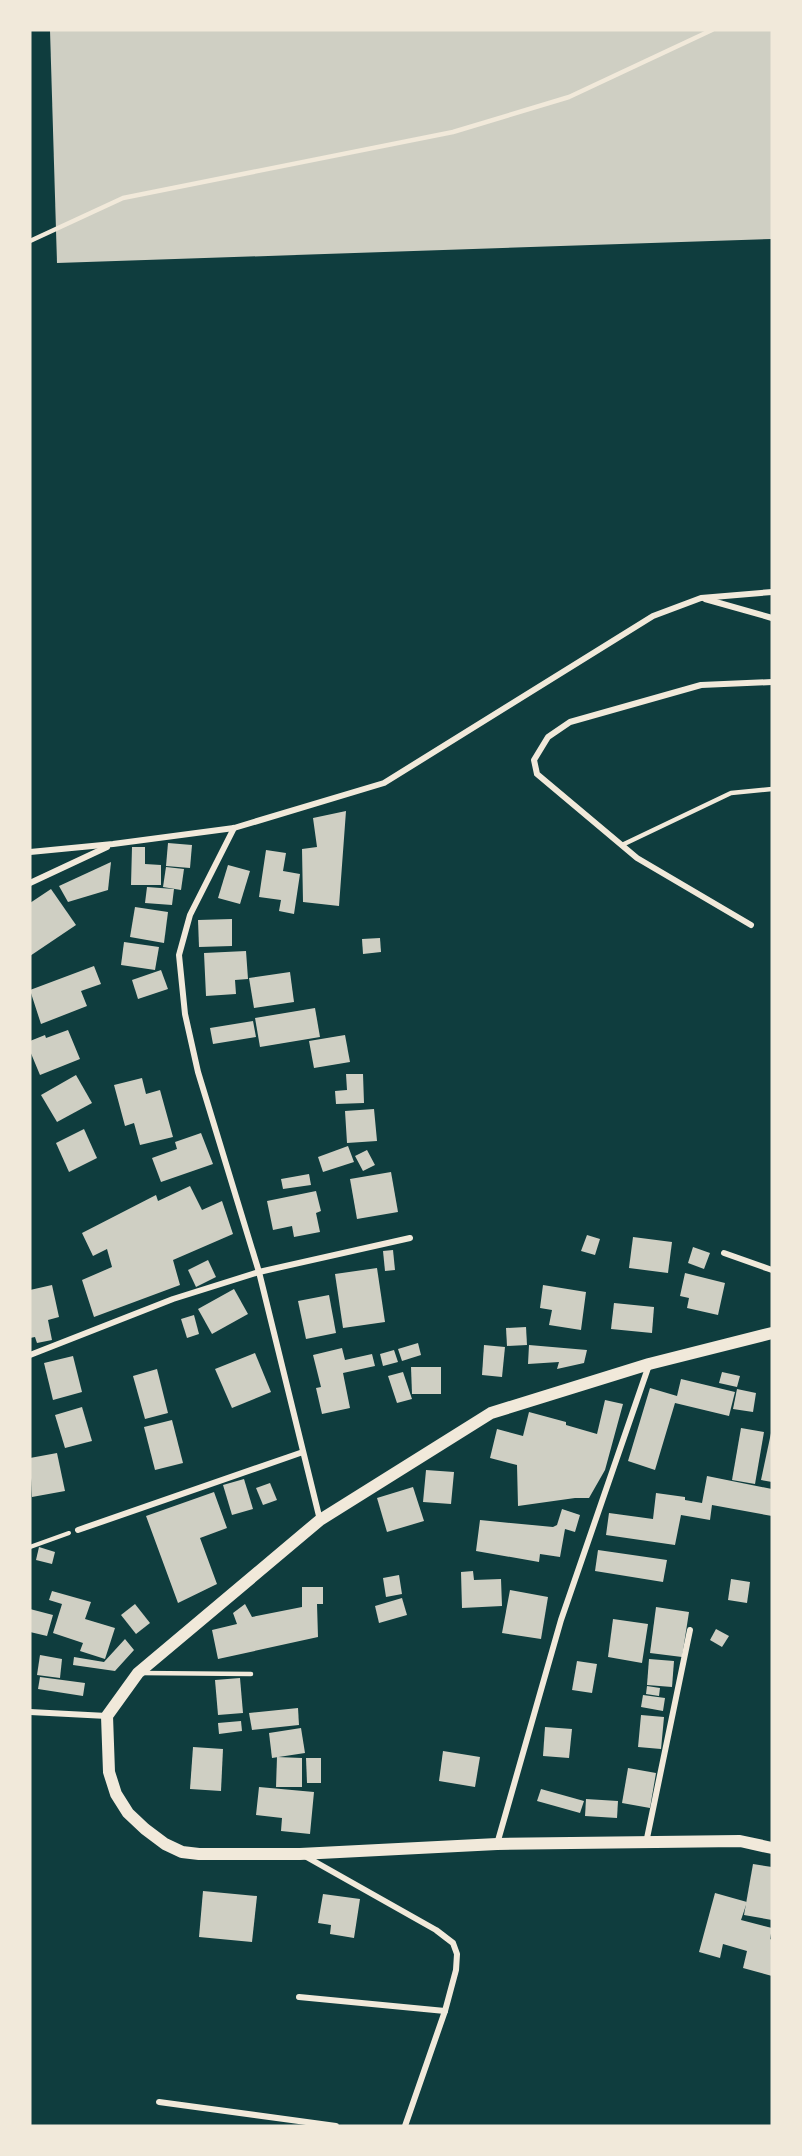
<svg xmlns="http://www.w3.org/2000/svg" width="802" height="2156" font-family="'DejaVu Sans',sans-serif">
<rect width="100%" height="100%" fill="#0f3d3e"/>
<g fill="#cfcfc3">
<path d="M50,30H772V239L57,263Z"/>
<path d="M346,811L339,906L303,902L302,849L317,847L313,818Z"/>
<path d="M168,843L192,845L190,868L166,866Z"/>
<path d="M132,847H145V864L161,865V885H131Z"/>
<path d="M266,850L286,853L283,871L300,874L294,914L279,911L281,900L259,897Z"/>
<path d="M111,862L108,890L68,902L59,886Z"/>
<path d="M228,865L250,871L240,904L218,898Z"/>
<path d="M166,867L184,869L181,890L163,887Z"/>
<path d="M147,887L174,889L172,905L145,903Z"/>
<path d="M51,889L76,925L30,956V903Z"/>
<path d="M135,907L168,912L164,943L130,937Z"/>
<path d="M232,919V946L199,947L198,920Z"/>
<path d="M380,938L381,952L363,954L362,939Z"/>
<path d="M124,942L159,947L155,970L121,965Z"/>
<path d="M246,951L248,979L235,980L236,994L206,996L204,953Z"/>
<path d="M94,966L101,984L81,991L87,1006L41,1024L30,990Z"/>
<path d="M161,970L168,989L138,999L132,980Z"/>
<path d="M290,972L294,1002L254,1008L249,978Z"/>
<path d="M315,1008L320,1037L260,1047L255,1018Z"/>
<path d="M253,1021L256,1037L213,1044L210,1028Z"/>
<path d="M68,1030L80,1059L40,1075L30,1051V1041L45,1035L46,1038Z"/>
<path d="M345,1035L350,1062L314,1068L309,1041Z"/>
<path d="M346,1074H363L364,1103L336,1104L335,1091L347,1090Z"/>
<path d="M76,1075L92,1103L57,1122L41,1095Z"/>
<path d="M142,1078L146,1094L160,1090L173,1137L140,1145L134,1123L125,1126L114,1085Z"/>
<path d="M374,1109L377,1141L347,1143L345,1111Z"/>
<path d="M84,1129L97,1158L69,1172L56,1143Z"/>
<path d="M201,1133L213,1164L161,1182L152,1158L177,1149L175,1142Z"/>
<path d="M348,1146L354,1162L323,1172L318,1157Z"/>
<path d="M367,1150L375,1165L363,1171L355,1156Z"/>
<path d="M391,1172L398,1212L357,1219L350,1179Z"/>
<path d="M309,1174L311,1185L283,1189L281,1179Z"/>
<path d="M190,1186L202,1210L222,1201L233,1234L173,1260L180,1285L94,1317L82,1280L112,1267L107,1249L93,1256L82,1233L156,1195L158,1201Z"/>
<path d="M316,1191L321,1211L316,1213L320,1232L294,1237L292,1226L273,1230L267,1201Z"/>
<path d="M587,1235L600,1239L595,1255L581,1251Z"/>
<path d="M633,1237L672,1242L668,1273L629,1268Z"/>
<path d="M693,1247L710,1253L704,1269L688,1263Z"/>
<path d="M393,1250L395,1270L385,1271L383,1251Z"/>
<path d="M208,1260L216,1277L196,1287L188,1270Z"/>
<path d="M377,1268L385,1322L343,1328L335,1274Z"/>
<path d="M685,1273L725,1283L718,1315L687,1308L689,1298L680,1296Z"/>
<path d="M52,1285L59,1317L48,1320L52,1340L37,1343L35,1337L30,1338V1290Z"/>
<path d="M543,1285L586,1292L581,1330L549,1325L552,1310L540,1308Z"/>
<path d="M234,1289L248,1314L212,1334L198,1309Z"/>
<path d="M329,1295L336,1333L306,1339L298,1301Z"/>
<path d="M614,1303L654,1307L652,1333L611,1329Z"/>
<path d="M194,1315L199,1334L187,1338L181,1319Z"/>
<path d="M526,1327L527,1345L507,1346L506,1328Z"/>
<path d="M418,1343L421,1355L402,1361L398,1349Z"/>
<path d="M484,1345L505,1347L502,1377L482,1375Z"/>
<path d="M529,1345L587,1350L584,1363L557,1369L559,1362L528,1364Z"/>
<path d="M342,1348L345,1360L372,1354L375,1366L343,1373L350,1408L322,1414L316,1388L321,1387L313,1355Z"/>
<path d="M394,1350L398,1362L383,1366L380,1354Z"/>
<path d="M255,1353L271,1392L232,1408L215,1369Z"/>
<path d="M73,1356L82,1392L53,1400L44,1363Z"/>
<path d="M411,1367H441V1394H412Z"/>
<path d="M157,1369L168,1413L145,1419L133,1376Z"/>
<path d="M403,1372L412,1399L397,1403L388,1376Z"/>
<path d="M722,1372L740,1376L737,1387L719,1383Z"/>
<path d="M681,1379L735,1392L729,1416L675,1403L655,1470L628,1461L650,1388L677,1396Z"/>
<path d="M737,1389L756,1393L753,1412L733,1409Z"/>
<path d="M605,1400L623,1404L605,1470L589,1498H575L518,1506L517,1465L490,1458L497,1429L523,1436L529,1412L566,1422V1425L597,1434Z"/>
<path d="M82,1407L92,1441L65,1448L55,1415Z"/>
<path d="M172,1420L183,1463L155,1470L144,1427Z"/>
<path d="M741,1428L764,1432L755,1484L732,1480Z"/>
<path d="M771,1433H772V1482L761,1480Z"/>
<path d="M57,1453L65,1491L32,1497L30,1458Z"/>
<path d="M426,1470L454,1472L451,1504L423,1502Z"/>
<path d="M707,1476L772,1489V1516L712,1505L710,1520L681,1515L675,1545L606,1535L609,1513L653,1519L656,1493L685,1497V1500L702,1503Z"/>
<path d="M244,1479L253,1509L232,1515L223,1485Z"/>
<path d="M270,1483L277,1500L263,1505L256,1488Z"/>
<path d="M413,1487L424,1521L387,1532L377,1498Z"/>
<path d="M214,1492L227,1528L200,1538L217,1584L178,1603L146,1516Z"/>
<path d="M562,1509L580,1515L575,1532L565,1529L560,1557L540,1554L539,1562L476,1551L480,1520L553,1527L557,1525Z"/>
<path d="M39,1547L55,1552L52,1564L36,1560Z"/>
<path d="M598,1550L667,1560L663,1582L595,1571Z"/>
<path d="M473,1571L474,1580L501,1579L502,1606L462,1608L461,1572Z"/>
<path d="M399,1575L402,1594L386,1597L383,1578Z"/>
<path d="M731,1579L750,1582L747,1603L728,1600Z"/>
<path d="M302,1587H323V1604H317L318,1637L218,1659L212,1630L237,1624L233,1613L245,1604L252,1617L302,1607Z"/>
<path d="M510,1590L548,1597L541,1639L502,1633Z"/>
<path d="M52,1591L91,1602L85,1619L115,1628L105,1659L80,1651L83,1643L53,1633L62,1604L49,1600Z"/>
<path d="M402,1598L407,1615L379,1623L375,1606Z"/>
<path d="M135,1604L150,1623L136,1634L121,1615Z"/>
<path d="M656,1607L689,1612L682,1657L650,1653Z"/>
<path d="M30,1609L53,1615L47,1636L30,1632Z"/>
<path d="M613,1619L648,1624L642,1663L608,1657Z"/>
<path d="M716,1629L729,1636L722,1647L710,1640Z"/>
<path d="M125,1639L134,1650L115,1671L73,1665L74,1657L104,1662Z"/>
<path d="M40,1655L62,1659L60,1678L37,1675Z"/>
<path d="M649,1659L674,1661L672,1687L647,1685Z"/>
<path d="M577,1661L597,1664L592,1693L572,1690Z"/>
<path d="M40,1677L85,1683L83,1696L38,1689Z"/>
<path d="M240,1678L243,1713L218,1715L215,1680Z"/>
<path d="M647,1686L660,1688L659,1696L646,1694Z"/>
<path d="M643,1695L665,1698L663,1711L641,1707Z"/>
<path d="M298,1708L299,1725L252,1730L249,1713Z"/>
<path d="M641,1715L664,1717L661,1749L638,1747Z"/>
<path d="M241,1721L242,1731L219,1734L218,1723Z"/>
<path d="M545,1727L572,1729L569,1758L543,1756Z"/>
<path d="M301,1728L305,1753L272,1758L269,1733Z"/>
<path d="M193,1747L223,1749L221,1791L190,1789Z"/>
<path d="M443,1751L480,1757L475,1787L439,1781Z"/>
<path d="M277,1757L302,1758V1787H276Z"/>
<path d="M306,1758H321V1783H307Z"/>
<path d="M628,1768L656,1773L650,1808L622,1803Z"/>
<path d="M259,1787L314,1792L310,1834L281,1831L282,1818L256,1815Z"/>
<path d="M541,1789L584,1801L580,1813L537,1801Z"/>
<path d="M586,1799L618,1801L617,1818L585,1816Z"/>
<path d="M753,1864L772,1867V1920L744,1915Z"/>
<path d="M203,1891L257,1896L252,1942L199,1937Z"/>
<path d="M715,1893L747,1902L741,1920L772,1928L770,1939L772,1940V1976L743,1968L747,1951L723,1944L720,1958L699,1952Z"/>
<path d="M323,1894L360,1899L354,1938L330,1934L331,1925L318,1923Z"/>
</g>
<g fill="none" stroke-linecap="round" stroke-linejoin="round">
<path stroke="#f1e9da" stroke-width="4" d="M30,1547L69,1533"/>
<g stroke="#f1e9da" stroke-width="4.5">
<path d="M30,241L123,198L453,132L569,97L712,30"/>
<path d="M622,845L731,793L772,789"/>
<path d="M141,1673L251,1674"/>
</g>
<g stroke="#f1e9da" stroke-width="6">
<path d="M705,599L772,618"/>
<path d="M234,828L190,915L179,955L185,1014L198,1072L259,1272L320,1520"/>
<path d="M30,852L113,844L234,828L384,783L653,616L701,598L772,592"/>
<path d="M30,883L107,847"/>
<path d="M751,925L637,858L537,774L534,760L548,737L570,722L701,685L772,682"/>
<path d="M724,1253L772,1270"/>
<path d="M30,1355L173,1299L259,1272L410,1238"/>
<path d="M78,1530L303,1452"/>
<path d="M30,1712L107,1716"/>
<path d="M646,1843L690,1630"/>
<path d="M497,1844L561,1620L649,1365"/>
<path d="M303,1855L436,1930L453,1943L457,1954L456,1970L445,2011L405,2126"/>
<path d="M299,1997L445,2011"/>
<path d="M159,2102L336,2126"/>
</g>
<path stroke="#f1e9da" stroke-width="12" d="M772,1333L649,1364L491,1413L320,1520L138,1673L107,1716L109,1772L116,1794L128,1813L145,1829L165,1844L182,1852L199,1854H300L497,1844L740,1841L772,1848"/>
</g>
<rect width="802" height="2156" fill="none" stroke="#f1e9da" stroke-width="63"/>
</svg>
